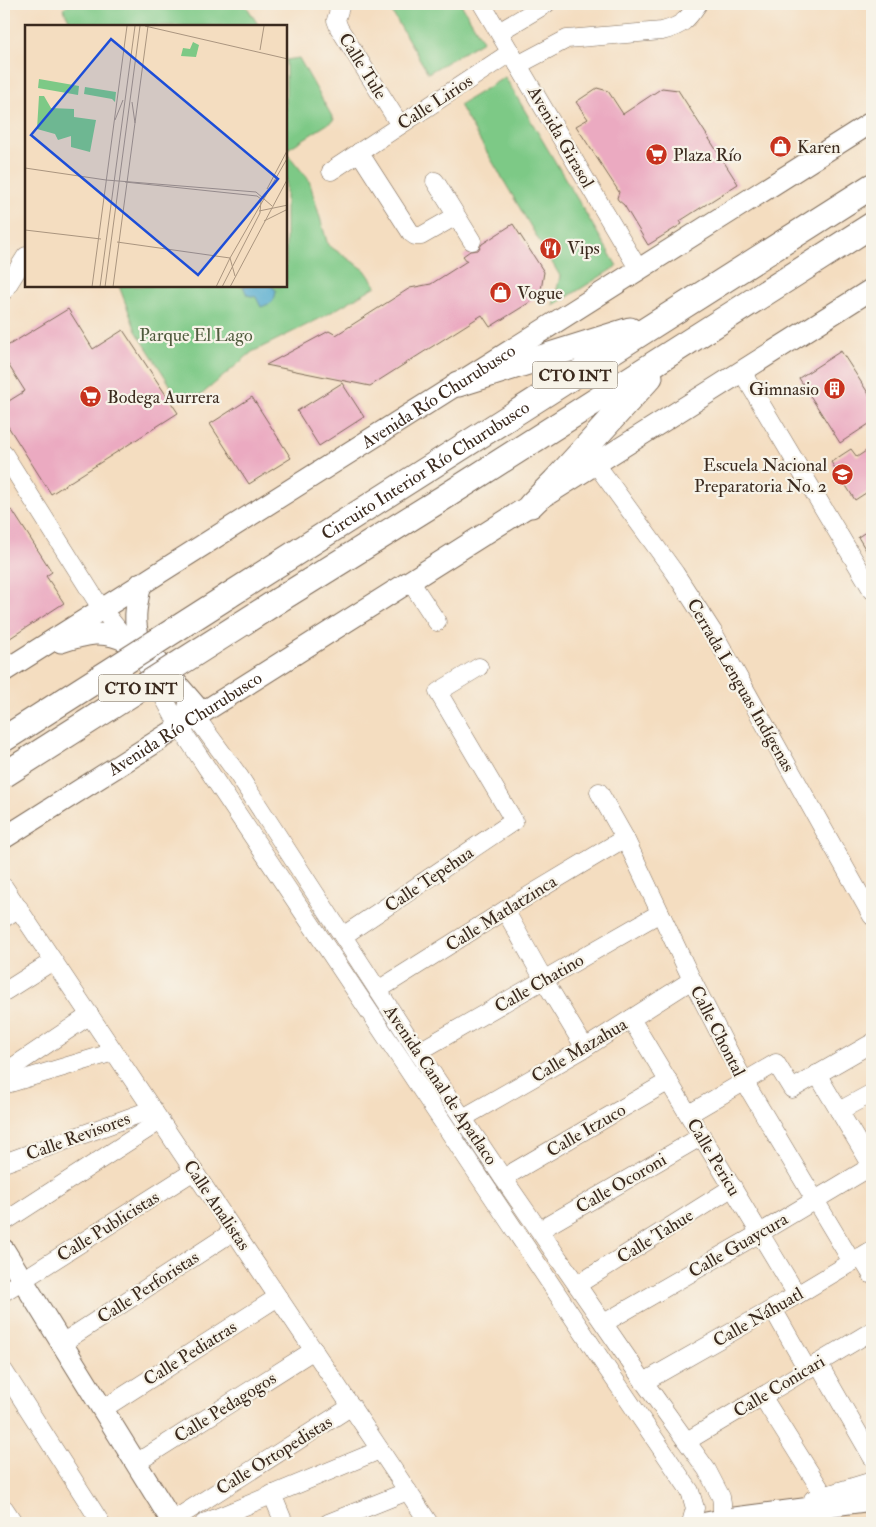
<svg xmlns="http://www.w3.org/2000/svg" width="876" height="1527" font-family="'IM FELL Double Pica',serif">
<rect width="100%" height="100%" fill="#f7f3e8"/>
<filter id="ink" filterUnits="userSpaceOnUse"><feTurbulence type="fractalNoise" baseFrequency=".02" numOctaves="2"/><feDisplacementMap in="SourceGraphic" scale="10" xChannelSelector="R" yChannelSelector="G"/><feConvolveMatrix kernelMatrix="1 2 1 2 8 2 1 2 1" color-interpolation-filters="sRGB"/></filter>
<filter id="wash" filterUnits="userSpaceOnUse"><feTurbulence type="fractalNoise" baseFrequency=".0096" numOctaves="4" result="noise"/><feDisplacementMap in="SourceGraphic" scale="20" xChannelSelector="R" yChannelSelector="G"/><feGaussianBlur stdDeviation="1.12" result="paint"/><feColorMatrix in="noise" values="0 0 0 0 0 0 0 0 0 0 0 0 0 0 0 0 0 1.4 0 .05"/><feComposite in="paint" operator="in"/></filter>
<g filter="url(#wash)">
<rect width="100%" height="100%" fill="#f4ddc0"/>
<g fill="#7dc986" stroke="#5c7a52">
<path d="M70,4H245L259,26H72L63,8Z"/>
<path d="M387,4H461L483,41L428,73Z"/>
<path d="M299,58L334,120L286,150V60Z"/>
<path d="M505,77L617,266L553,306L560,276L459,105Z"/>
<path d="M286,152L309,180L328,245L365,270L376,286L323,317L252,352L201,395L176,394L136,331L119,286H286Z"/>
</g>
<path fill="#52abcf" stroke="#466a76" d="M243,286H271L276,290C275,302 272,303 261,307L256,297L247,295Z"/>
<g id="blocks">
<g fill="#ebaac1">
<path d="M597,88L608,91L623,114L662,88L678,90L738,184L680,221L682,224L648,245L624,205L618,200L617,198L619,192L576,126L588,119L576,102Z"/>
<path d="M513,224L544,272L540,296L490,327L482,315L370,386L266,365L329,331L336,335L410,288L431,284L467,261L463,256L470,251L478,250L482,244Z"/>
<path d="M68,309L93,349L123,330L178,413L51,494L4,420V404L25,391L4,358V348Z"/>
<path d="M841,351L872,399V422L840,443L799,378Z"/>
<path d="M342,383L364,417L319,446L297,411Z"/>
<path d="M252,397L291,458L249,484L210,424Z"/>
<path d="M872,447V489L855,500L831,462L851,449L857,457Z"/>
<path d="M12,510L52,572L46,576L64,603L4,642V515Z"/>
<path d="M872,528V560L858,537Z"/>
</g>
</g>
</g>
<g filter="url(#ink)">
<use href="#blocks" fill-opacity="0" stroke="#7c6957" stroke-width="1"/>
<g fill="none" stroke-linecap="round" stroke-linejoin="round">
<defs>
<g id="minor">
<path d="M341,4L336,20L339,28L400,125"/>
<path d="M482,4L639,270"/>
<path d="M499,32L546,4"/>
<path d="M518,65L567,39L662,31C682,26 687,20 698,4"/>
<path d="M359,152L411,233L415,236H421L456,216"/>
<path d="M331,171L511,52"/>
<path d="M435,181L472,241"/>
<path d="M4,291L26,256"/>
<path d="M742,372L872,590"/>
<path d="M4,454L101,608L129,643"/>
<path d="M596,464L675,573L713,632L872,916"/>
<path d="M410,581L437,622"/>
<path d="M143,659L179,726L604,1364L690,1491L695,1508L691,1523"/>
<path d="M187,707L195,716L239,776L418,1052L503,1178L644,1382L707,1470L721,1497L722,1504V1523"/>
<path d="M599,792L625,838L692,980L744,1081L852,1262"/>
<path d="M4,887L429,1523"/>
<path d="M505,910L544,980L585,1048"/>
<path d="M4,918L19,908"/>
<path d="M343,936L514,821L438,692L479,667"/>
<path d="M378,990L505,910L625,838"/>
<path d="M4,992L53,961"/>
<path d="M631,1019L797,1295"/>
<path d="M418,1052L660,913"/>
<path d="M4,1073L90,1015"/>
<path d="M817,1074L872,1166"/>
<path d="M4,1085L114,1052"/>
<path d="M839,1111L872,1093"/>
<path d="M689,1114L776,1063L792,1089L872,1043"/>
<path d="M463,1118L585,1048L692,980"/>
<path d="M4,1163L153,1109"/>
<path d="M503,1178L669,1081"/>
<path d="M4,1222L160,1121"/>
<path d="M540,1230L702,1136"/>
<path d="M861,1257L872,1275"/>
<path d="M577,1285L733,1187"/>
<path d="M4,1292L194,1171"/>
<path d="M773,1309L807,1369"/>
<path d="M604,1323L760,1233L872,1166"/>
<path d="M62,1343L234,1231"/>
<path d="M818,1363L872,1457"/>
<path d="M4,1371L101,1523"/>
<path d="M644,1382L797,1295L872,1250"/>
<path d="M762,1396L824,1495"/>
<path d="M103,1409L278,1297"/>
<path d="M687,1441L872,1331"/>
<path d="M136,1463L314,1350"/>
<path d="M272,1494L284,1523"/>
<path d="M813,1499L872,1481"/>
<path d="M4,1508L14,1523"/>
<path d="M172,1521L352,1406"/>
<path d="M204,1523L380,1450"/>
<path d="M328,1523L408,1491"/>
</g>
<g id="major">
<path d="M141,583C137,603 132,621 140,641L201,712"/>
<path d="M61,642C86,634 104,629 128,642"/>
<path id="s1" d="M4,671L872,122"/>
<path id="s2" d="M4,838L872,289"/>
<path d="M4,1250L173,1523"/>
<path d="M706,1523L727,1519L872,1500"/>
</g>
<g id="highway">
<path d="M458,384L630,330"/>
<path d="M531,505L555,481L650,377"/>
<path id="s3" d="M228,596L872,186"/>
<path d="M279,600L443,498L872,225"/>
</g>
</defs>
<use href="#minor" stroke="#7c6957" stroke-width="19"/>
<use href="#major" stroke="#7c6957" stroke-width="23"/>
<use href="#highway" stroke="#7c6957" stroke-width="27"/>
<use href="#minor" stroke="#fff" stroke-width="18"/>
<use href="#major" stroke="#fff" stroke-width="21"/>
<use href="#highway" stroke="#fff" stroke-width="25"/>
<defs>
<g id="highway-bridge">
<path d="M4,739L228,596"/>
<path d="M4,775L279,600"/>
</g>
</defs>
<use href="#highway-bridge" stroke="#7c6957" stroke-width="27" stroke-linecap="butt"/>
<use href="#highway-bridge" stroke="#fff" stroke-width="25"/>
</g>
</g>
<defs>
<symbol id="shop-disc" viewBox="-11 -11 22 22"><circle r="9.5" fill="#c8321e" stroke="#f7f3e8"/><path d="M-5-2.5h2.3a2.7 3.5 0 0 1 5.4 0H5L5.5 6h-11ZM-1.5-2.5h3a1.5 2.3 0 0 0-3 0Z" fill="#fff"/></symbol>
<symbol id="supermarket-disc" viewBox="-11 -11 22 22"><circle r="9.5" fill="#c8321e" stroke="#f7f3e8"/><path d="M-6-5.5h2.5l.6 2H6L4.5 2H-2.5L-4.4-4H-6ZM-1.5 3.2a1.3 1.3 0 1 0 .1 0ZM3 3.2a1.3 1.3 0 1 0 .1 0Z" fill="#fff"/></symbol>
<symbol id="restaurant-disc" viewBox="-11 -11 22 22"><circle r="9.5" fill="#c8321e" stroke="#f7f3e8"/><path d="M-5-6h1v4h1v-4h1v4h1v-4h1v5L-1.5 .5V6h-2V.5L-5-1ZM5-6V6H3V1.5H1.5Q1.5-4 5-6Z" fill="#fff"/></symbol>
<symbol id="building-disc" viewBox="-11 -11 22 22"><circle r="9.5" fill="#c8321e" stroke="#f7f3e8"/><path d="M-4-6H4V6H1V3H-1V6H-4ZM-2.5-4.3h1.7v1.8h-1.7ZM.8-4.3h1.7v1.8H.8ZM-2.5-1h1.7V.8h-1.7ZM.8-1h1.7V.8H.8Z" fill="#fff"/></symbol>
<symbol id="school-disc" viewBox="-11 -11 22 22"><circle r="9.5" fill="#c8321e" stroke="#f7f3e8"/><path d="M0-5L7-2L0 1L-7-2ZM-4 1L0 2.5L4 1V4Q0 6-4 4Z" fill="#fff"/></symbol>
</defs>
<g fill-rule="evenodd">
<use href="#shop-disc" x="768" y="134" width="25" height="25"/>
<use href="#supermarket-disc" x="644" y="142" width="25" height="25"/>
<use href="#restaurant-disc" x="538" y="236" width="25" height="25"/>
<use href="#shop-disc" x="488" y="280" width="25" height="25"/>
<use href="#building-disc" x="822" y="376" width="25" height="25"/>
<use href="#supermarket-disc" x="78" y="384" width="25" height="25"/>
<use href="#school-disc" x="830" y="462" width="25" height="25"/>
</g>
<g text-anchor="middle" stroke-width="4.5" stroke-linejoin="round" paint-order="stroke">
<g fill="#f7f3e8" stroke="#73665b" stroke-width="1">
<rect x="532.5" y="361.5" width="85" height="27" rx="4"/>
<rect x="98.5" y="674.5" width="85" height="27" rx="4"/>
</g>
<g font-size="16" font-weight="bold" fill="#3b2a1e">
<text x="575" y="381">CTO INT</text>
<text x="141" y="694">CTO INT</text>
</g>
<g font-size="18" fill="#3b2a1e" stroke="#f7f3e8">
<text transform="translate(363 66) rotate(58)" y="6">Calle Tule</text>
<text transform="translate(435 102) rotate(-33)" y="6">Calle Lirios</text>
<text transform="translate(561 137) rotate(60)" y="6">Avenida Girasol</text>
<text dy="6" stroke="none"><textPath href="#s1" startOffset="514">Avenida Río Churubusco</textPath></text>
<text dy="6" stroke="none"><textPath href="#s3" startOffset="234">Circuito Interior Río Churubusco</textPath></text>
<text transform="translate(741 685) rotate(60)" y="6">Cerrada Lenguas Indígenas</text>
<text dy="6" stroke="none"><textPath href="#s2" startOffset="214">Avenida Río Churubusco</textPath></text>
<text transform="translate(429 879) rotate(-34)" y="6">Calle Tepehua</text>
<text transform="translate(501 913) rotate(-32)" y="6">Calle Matlatzinca</text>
<text transform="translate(539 983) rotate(-30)" y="6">Calle Chatino</text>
<text transform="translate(718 1031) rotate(63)" y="6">Calle Chontal</text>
<text transform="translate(579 1050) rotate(-31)" y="6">Calle Mazahua</text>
<text transform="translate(441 1085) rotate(56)" y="6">Avenida Canal de Apatlaco</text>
<text transform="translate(586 1130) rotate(-30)" y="6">Calle Itzuco</text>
<text transform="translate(78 1136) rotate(-20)" y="6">Calle Revisores</text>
<text transform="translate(714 1157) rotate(59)" y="6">Calle Pericu</text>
<text transform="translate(621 1183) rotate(-30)" y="6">Calle Ocoroni</text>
<text transform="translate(217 1205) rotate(56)" y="6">Calle Analistas</text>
<text transform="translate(108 1226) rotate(-32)" y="6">Calle Publicistas</text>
<text transform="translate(655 1236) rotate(-32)" y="6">Calle Tahue</text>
<text transform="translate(738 1245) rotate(-30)" y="6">Calle Guaycura</text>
<text transform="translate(148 1287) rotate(-33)" y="6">Calle Perforistas</text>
<text transform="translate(758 1317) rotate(-30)" y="6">Calle Náhuatl</text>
<text transform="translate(190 1353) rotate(-32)" y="6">Calle Pediatras</text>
<text transform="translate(779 1386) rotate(-31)" y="6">Calle Conicari</text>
<text transform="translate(225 1407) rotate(-32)" y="6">Calle Pedagogos</text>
<text transform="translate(274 1455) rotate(-32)" y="6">Calle Ortopedistas</text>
</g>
<g font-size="18" fill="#3b2a1e" stroke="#f7f3e8" text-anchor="start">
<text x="797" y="153">Karen</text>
<text x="673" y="161">Plaza Río</text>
<text x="567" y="254">Vips</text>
<text x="517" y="299">Vogue</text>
<text x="819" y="395" text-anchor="end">Gimnasio</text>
<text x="107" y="403">Bodega Aurrera</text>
<text x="827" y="471" text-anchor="end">Escuela Nacional<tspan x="827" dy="21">Preparatoria No. 2</tspan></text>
</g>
<g font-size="18" fill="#4f5a3d" stroke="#f7f3e8">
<text x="196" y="341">Parque El Lago</text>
</g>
</g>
<g transform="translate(25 25)">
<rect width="262" height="262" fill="#f4ddc0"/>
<path d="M168,17L174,20L171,32L156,31L158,23L165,24ZM14,54L54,61L53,70L13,63ZM60,62L91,67L90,77L87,74L59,69ZM14,71H19L26,83L49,84V92L71,95L65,127L46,122V111L33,115L30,109L12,104Z" fill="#7dc986"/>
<path fill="none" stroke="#aa957f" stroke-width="1" d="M120,1L263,34M235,25L239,1M107,77L110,98M90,95L98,75M0,143L81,155L231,167L247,181M100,157L232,171L236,174M242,164L263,124M234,186L263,180M239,196L263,184M0,205L76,214M92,217L205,233L210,251M205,233L263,132M67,262L102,1M75,262L110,1M80,262L115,1M88,262L123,1M191,262L205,233M197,262L235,188L236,175M205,262L263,153"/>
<path fill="#1d4ed8" fill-opacity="0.15" stroke="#1d4ed8" stroke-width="2.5" d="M86,14L253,154L173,250L6,110Z"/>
<rect width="262" height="262" fill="none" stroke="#3b2a1e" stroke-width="2.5"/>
</g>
<rect width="876" height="1527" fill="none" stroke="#f7f3e8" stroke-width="20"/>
</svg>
